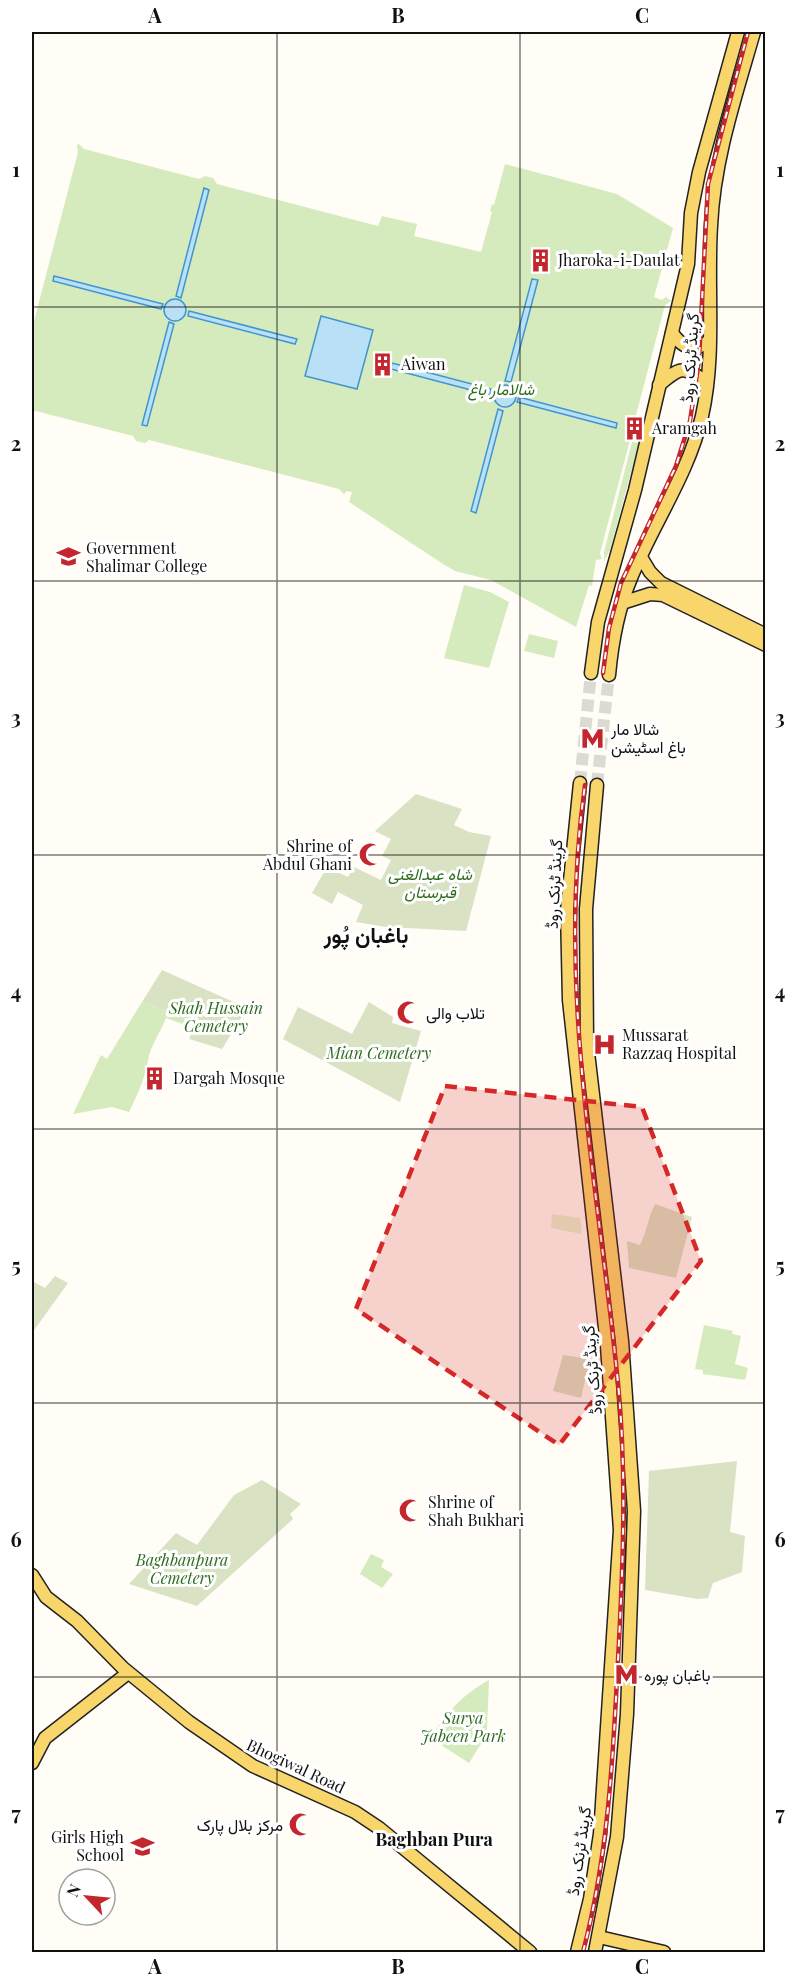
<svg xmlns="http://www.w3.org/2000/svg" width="797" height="1984" font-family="'Playfair Display',Vazirmatn,serif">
<rect width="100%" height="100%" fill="#fffdf5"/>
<g fill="#d5ebbd">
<path d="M79,144L84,149L199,179L205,176L213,178L217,184L378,226L382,216L417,224L414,236L481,252L492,212L490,211L492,204L494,205L505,164L617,194L673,228L654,297L662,300L666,297L671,301L665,305L635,419L645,422L639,442L630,440L600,553L602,559L596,560L592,586L589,585L576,627L491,580L455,571L443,564L349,502L352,492L347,491L344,494L339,489L149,440L145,443L136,441L133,436L32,410V329L78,152L77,145Z"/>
<path d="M632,442L639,443L610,550L604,561V552Z"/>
<path d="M464,585L490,592L509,602L489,668L444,658Z"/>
<path d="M529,634L558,641L554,658L524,651Z"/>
<path d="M142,1002L185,1018L183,1024L166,1018C161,1032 149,1048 148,1061C145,1077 138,1094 129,1112L112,1107L73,1114L101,1055L107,1059Z"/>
<path d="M704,1325L733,1331L732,1334L741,1336L735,1364L748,1368L745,1380L703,1374V1370L695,1369Z"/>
<path d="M371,1554L384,1560L381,1567L393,1574L382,1588L360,1574Z"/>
<path d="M489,1680L487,1729L484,1739L469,1763L430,1738C447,1712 462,1695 489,1680Z"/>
</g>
<g fill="#d9e3c4">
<path d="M416,794L462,809L454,825L469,832L491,836L466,931L386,927L356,922L363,905L338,892L332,904L312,893L327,867L348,877L354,867L381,880L391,860L382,856L391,839L375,831Z"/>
<path d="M162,970L247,1008L222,1049L189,1039L196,1022L142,1002Z"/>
<path d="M369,1002L393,1017L392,1023L421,1031L400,1102L283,1039L298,1007L352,1034Z"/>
<path d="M655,1204L692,1217L676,1278L629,1268L627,1241L640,1245C647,1231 648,1218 655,1204Z"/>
<path d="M55,1276L68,1283L32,1333V1281L45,1288Z"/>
<path d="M563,1355L590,1359L581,1398L553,1391Z"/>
<path d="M737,1461L730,1532L745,1536L742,1572L713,1583L708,1598L698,1599L645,1590L649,1471Z"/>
<path d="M262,1480L301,1504L290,1514L293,1519L197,1606L129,1584L176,1533L197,1545L234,1495Z"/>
</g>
<path fill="#e6f2cf" d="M552,1214L580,1218L582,1234L551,1228Z"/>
<g fill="#b9e0f7" stroke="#3f96cf" stroke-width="1.5">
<path d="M204,188L209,190L181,298L176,296Z"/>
<path d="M54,276L163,304L161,309L53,281Z"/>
<path d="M532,279L538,280L511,382L505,381Z"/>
<circle cx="175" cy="310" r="11"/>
<path d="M189,311L297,339L295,344L188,316Z"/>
<path d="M321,316L373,330L357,389L305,376Z"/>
<path d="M169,322L174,324L147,426L142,425Z"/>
<path d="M392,363L491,389L490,395L391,369Z"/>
<circle cx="505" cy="396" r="11"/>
<path d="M519,397L617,423L616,428L517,402Z"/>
<path d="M498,409L503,411L476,513L471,511Z"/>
</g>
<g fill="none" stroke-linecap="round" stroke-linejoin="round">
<g stroke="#dbdad3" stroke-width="12" stroke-dasharray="12 6" stroke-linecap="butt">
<path d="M580,783L591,673"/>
<path d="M597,785L609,675"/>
</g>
<defs>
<g id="major">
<path d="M672,333C683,348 693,353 709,341"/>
<path d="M659,385C680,367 683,365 706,382"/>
<path d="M641,557L650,572L661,583L766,635"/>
<path d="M622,603L650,594L663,595L766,645"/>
<path d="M591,673L598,622L635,490L688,264L691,213L699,172L738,32"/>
<path d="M609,675C612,642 618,609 631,578C653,524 689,473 702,416C716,354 707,289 711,226C714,159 736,95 754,32"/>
<path d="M32,1575L46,1597L77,1621L123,1668L189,1722L253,1766L355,1812L379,1828L530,1952"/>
<path d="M32,1763L45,1738L128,1673"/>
<path d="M599,1937L664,1952"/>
<path d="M577,1952L590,1899L600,1834L620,1530L607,1346L569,1000L567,910L580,783"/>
<path d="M595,1952L617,1837L627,1714L634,1511L622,1341L587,1044L586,909L597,785"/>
</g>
</defs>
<use href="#major" stroke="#222" stroke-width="15"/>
<use href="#major" stroke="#f9d66b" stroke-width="12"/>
<defs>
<g id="rail">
<path d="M603,673L609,628L621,583L676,466L690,421L699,360L708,184L748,32"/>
<path d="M583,1952C608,1857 613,1759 618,1660C623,1567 627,1476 618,1383C598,1182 556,988 585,785"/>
</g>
</defs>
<use href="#rail" stroke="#c4262e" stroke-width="4.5"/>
<use href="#rail" stroke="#fff" stroke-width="2" stroke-dasharray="7" stroke-linecap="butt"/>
</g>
<path fill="#d62828" fill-opacity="0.2" stroke="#d62828" stroke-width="4.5" stroke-dasharray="12 8" stroke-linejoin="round" d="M445,1086L642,1107L701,1261L559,1445L356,1309Z"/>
<path fill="none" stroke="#111" stroke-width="1.5" stroke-opacity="0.55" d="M277,32V1952M520,32V1952M32,307H766M32,581H766M32,855H766M32,1129H766M32,1403H766M32,1677H766"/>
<defs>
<symbol id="building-bare" viewBox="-9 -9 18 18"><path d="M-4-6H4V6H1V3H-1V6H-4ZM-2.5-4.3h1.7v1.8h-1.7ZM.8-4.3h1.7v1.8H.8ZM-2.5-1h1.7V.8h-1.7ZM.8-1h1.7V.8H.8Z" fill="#c4262e" stroke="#fff" stroke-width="2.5" paint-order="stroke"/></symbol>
<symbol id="university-bare" viewBox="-9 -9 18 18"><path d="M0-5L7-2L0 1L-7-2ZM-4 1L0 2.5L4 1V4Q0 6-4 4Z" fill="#c4262e" stroke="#fff" stroke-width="2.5" paint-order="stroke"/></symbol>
<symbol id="metro-bare" viewBox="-9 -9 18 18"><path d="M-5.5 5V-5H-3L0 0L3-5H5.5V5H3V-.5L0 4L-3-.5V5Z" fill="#c4262e" stroke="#fff" stroke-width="2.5" paint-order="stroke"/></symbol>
<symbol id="mosque-bare" viewBox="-9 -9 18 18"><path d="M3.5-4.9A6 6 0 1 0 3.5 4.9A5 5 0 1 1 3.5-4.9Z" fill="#c4262e" stroke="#fff" stroke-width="2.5" paint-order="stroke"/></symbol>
<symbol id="hospital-bare" viewBox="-9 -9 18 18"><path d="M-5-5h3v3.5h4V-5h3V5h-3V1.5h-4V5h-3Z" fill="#c4262e" stroke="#fff" stroke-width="2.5" paint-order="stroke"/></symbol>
<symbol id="school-bare" viewBox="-9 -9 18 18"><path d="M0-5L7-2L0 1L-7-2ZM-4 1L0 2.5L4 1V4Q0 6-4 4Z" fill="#c4262e" stroke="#fff" stroke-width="2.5" paint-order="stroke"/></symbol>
</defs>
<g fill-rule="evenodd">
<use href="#building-bare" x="524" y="244" width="33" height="33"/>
<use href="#building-bare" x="366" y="348" width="33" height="33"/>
<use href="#building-bare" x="618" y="412" width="33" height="33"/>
<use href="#university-bare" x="52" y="540" width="33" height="33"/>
<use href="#metro-bare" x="576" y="722" width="33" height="33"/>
<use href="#mosque-bare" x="354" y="838" width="33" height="33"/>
<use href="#mosque-bare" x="392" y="996" width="33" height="33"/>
<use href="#hospital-bare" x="588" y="1028" width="33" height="33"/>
<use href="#building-bare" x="138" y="1062" width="33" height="33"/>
<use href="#mosque-bare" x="394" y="1494" width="33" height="33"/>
<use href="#metro-bare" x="610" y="1658" width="33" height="33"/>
<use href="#mosque-bare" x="284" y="1808" width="33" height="33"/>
<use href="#school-bare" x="126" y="1830" width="33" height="33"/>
</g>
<g text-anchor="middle" stroke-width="6" stroke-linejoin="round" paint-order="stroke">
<g font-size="16" fill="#111" stroke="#fff" text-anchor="start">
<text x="558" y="266">Jharoka-i-Daulat</text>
<text x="401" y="370">Aiwan</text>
<text x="652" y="434">Aramgah</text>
<text x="86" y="554">Government<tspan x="86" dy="18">Shalimar College</tspan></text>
<text x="611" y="735">شالا مار<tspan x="611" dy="18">باغ اسٹیشن</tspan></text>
<text x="352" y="852" text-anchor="end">Shrine of<tspan x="352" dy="18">Abdul Ghani</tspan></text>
<text x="426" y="1019">تلاب والی</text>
<text x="622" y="1041">Mussarat<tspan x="622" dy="18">Razzaq Hospital</tspan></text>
<text x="173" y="1084">Dargah Mosque</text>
<text x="428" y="1508">Shrine of<tspan x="428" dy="18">Shah Bukhari</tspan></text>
<text x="644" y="1681">باغبان پورہ</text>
<text x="283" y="1831" text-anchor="end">مرکز بلال پارک</text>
<text x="124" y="1843" text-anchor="end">Girls High<tspan x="124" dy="18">School</tspan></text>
</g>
<g font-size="16" fill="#111" stroke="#fff">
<text transform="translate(690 358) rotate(-86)" y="6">گرینڈ ٹرنک روڈ</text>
<text transform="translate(554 884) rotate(-87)" y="6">گرینڈ ٹرنک روڈ</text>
<text transform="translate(592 1370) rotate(-95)" y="6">گرینڈ ٹرنک روڈ</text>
<text transform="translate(296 1766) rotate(25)" y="6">Bhogiwal Road</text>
<text transform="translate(579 1851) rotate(-82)" y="6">گرینڈ ٹرنک روڈ</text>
</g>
<g font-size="16" font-style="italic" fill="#2f6b1f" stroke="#fff">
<text x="501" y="395">شالامار باغ</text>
<text x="430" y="880">شاہ عبدالغنی<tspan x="430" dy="18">قبرستان</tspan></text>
<text x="216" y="1014">Shah Hussain<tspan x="216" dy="18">Cemetery</tspan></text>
<text x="379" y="1059">Mian Cemetery</text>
<text x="182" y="1566">Baghbanpura<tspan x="182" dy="18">Cemetery</tspan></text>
<text x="463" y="1724">Surya<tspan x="463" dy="18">Jabeen Park</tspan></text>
</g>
<g font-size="18" font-weight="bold" fill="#111" stroke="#fff">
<text x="434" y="1846">Baghban Pura</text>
</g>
<g font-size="22" font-weight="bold" fill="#111" stroke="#fff">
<text x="366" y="943">باغبان پُور</text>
</g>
</g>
<rect width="797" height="1984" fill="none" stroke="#ffffff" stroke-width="66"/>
<g transform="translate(87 1897) rotate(296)"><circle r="28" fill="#ffffff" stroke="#a0a0a0" stroke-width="1.5"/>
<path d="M0-4.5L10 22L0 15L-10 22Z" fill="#c4262e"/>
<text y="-9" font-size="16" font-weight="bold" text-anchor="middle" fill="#111111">N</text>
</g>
<rect x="33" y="33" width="731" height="1918" fill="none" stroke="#111" stroke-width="2"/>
<g font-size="20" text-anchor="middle" font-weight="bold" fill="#111">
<text x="155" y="23">A</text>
<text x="398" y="23">B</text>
<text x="642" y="23">C</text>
<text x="16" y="177">1</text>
<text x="780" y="177">1</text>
<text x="16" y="451">2</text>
<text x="780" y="451">2</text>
<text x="16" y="725">3</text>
<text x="780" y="725">3</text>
<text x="16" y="999">4</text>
<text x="780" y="999">4</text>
<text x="16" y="1273">5</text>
<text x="780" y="1273">5</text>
<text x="16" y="1547">6</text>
<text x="780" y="1547">6</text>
<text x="16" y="1821">7</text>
<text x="780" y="1821">7</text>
<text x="155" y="1974">A</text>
<text x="398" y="1974">B</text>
<text x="642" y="1974">C</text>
</g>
</svg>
